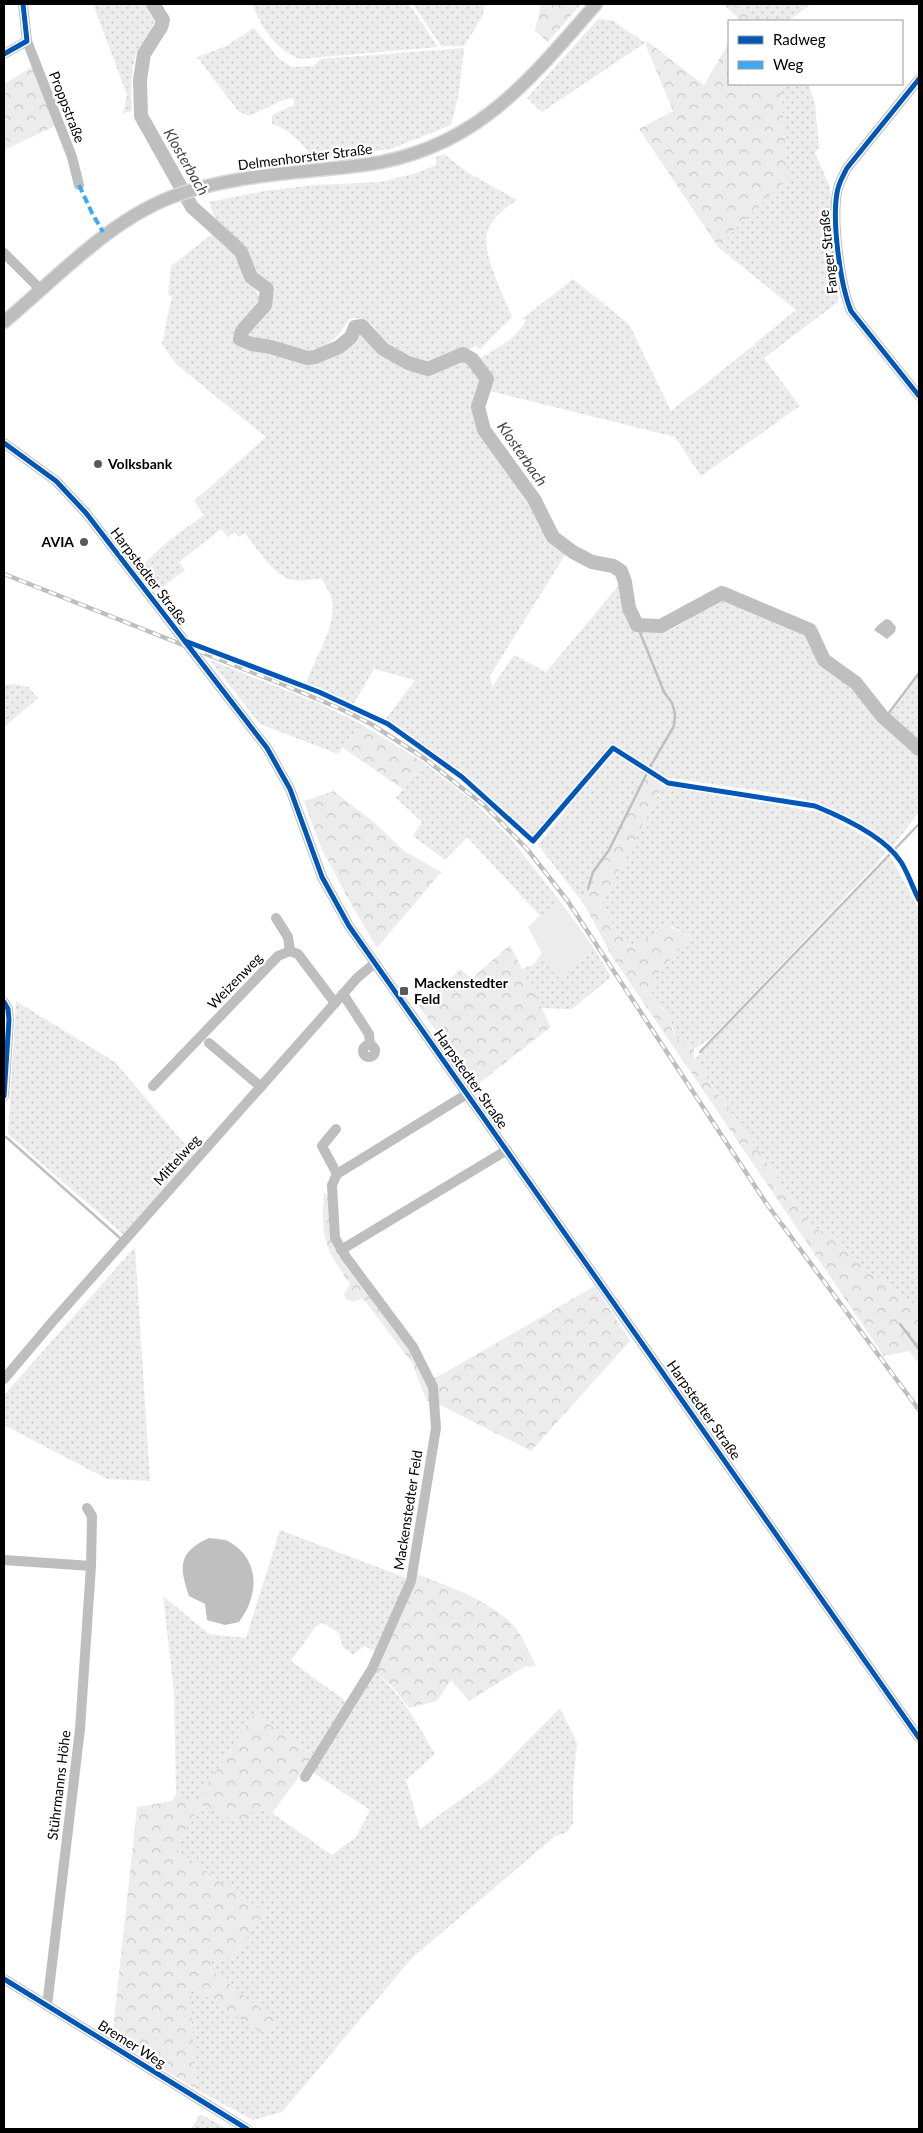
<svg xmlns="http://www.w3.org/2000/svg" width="923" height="2133" font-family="Lato,sans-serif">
<defs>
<pattern id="grass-dots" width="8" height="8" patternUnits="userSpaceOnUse" patternTransform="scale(1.25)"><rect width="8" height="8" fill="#ececec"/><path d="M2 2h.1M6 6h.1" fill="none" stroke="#c9c9c9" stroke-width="1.8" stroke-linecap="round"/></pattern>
<pattern id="forest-crowns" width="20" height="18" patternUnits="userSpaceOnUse" patternTransform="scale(1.25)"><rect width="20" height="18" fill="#ececec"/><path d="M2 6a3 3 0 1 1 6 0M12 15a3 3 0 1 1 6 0" fill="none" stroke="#c9c9c9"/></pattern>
</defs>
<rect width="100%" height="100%" fill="#fff"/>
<g fill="url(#grass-dots)">
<path d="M93,4H145L155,18C153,32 142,40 137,52C130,69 131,93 132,111L123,113L127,95Z"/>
<path d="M252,4H409L438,47L300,59C274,49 263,29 252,4Z"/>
<path d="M413,4H485L482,17L464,46H441Z"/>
<path d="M733,4H811L788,21H754Z"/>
<path d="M598,19L612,20L645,43L542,112L527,98Z"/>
<path d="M254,28L279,59L292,67L314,66L320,59L464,48L459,93L451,125L391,149L314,159C302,143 291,130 272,124V115L294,105V99L288,98L249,116L238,111L197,57L226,46Z"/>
<path d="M780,84H808L815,103L819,148L815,153L830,187L838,302L764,358L754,344L796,310L719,248L731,233L788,178Z"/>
<path d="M444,154L467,172L517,200C506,207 496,215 489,227C478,249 504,295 512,317L480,349L476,346C463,352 446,362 431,362C419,362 401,356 391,348C374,336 375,314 349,319C338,338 330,346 308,351L248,338L247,334C261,319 272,308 275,287L255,271L246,248L217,222L209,202L264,191L314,185L381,182L416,173L436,165V157Z"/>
<path d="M215,232C232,246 232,253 243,271C248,281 256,288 260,299L239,325L235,336L241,343L276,352L301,362L332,354L346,348L355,333L361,332L378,349L404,363L425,371L459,357L469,359L484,379L475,407L481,430L550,537L568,550L490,676L492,687L514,655L546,672L620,584L624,609L639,631L671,630L722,599L808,632L821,661L854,687L878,717L919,752V812L893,846L834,810L815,802L775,793L656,776L614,746L610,747L532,838L470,780L385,720L415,680L374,669L353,705L306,684C313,662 338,623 332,599C329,591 325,584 321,578C311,580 300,582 289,579C274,575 255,546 245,533L239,537L234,532L228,537L221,529L179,562L185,570L157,591L139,568L166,543L204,515L194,501L266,437L176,364L162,344L172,296L168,295L171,266Z"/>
<path d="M573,279L629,324L671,411L754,345L800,406L701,476L675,437L490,391C493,377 488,370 480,358C498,348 516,339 526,320L522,319Z"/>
<path d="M210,660L318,703L361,724L338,754L260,724Z"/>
<path d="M919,675V743L890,714Z"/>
<path d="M15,684L28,687L38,698L4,727V685Z"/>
<path d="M616,750L646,772L608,850L584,904L538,845L612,752Z"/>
<path d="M423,762L475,803L511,839L562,904L595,950L611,977L572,1009L540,1008L522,969L533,965L542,953L528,927L540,916L467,837L445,860L413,836L422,822L396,798Z"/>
<path d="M663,785L823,813L866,837L886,852L875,866L710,1039L694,1049C669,1041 677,1027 665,1011C661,1006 655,1003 651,997L656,976L691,934L688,936L673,927L659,928L651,937L637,945L628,943L600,908Z"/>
<path d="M890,856L919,909V1309L902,1294L862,1267L838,1238L813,1228L694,1060Z"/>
<path d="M16,1001L115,1062L194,1155L123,1234L8,1134Z"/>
<path d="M135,1247L150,1481L107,1479L4,1425V1395Z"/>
<path d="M280,1530L409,1579L378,1652L364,1646L353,1655L343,1647L338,1632L322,1623L315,1627L291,1661L347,1702L315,1755L254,1714L196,1803L176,1794L174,1692L163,1596L209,1634L246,1638Z"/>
<path d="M375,1672C403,1696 417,1723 435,1754L406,1780L420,1829L492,1777L560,1708L577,1743L573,1786V1823L567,1832L554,1837L411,1959L282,2112L253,2120L196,2089L189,1985L260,2032L210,1969V1958L236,1953L264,1913L178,1851L182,1834L201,1805L238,1822L262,1806L332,1855L356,1837L370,1810L312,1772Z"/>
<path d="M200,2114L228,2129H191Z"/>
</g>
<g fill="url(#forest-crowns)">
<path d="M541,4H581L548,42L535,31Z"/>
<path d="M723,4H733L754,21H738V18Z"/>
<path d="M648,42L704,85L729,42V84H780L788,178L731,233L719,248L639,129L673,111L645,43Z"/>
<path d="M33,66L55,126L4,150V84Z"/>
<path d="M361,724L423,762L403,789L343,748Z"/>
<path d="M646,772L663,785L600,908L628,943L637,945C648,939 656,930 666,925L688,936L693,934L656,976L651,997L667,1014L671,1020L672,1030L679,1040L694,1049V1060L813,1228L838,1238L862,1267L902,1294L919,1309V1364L909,1351L884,1356L613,958L584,904L608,850Z"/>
<path d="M334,791L376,824L404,851L441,872L377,948L345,893L321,847L304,801Z"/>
<path d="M510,945L551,1027L474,1087L419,1006L461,969L471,979Z"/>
<path d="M324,1192L330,1197L332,1237L392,1320L428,1379L439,1376L595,1286L630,1341L531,1451L442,1406L427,1401L412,1363L365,1301L361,1298C355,1303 352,1302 346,1298L344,1294L350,1284C324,1247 321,1238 324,1192Z"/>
<path d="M417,1574C450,1587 487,1599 513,1625C522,1634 530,1655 536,1666L524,1667L469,1701L451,1680L437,1701L409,1708L393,1687L375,1672Z"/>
<path d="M254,1714L315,1755L272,1813L262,1806L238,1823L201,1805L182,1834L178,1851L265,1913L236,1953L224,1960L210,1958V1969L278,2022L272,2030L260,2032L190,1986L196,2089L112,2039L137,1807L172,1801L176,1794L196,1802Z"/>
</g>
<path fill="#ececec" d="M561,903L595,950L556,978L528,927Z"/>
<g fill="#bfbfbf">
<path d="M886,619L890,620L896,627L895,632L887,639L874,630L877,626Z"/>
<path d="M209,1538C214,1539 223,1539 228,1541C261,1559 259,1596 239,1622L225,1625L207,1620L205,1604L189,1596C179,1567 178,1552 209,1538Z"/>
</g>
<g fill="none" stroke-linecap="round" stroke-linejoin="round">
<g stroke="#bfbfbf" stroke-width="2.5">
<path d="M885,718L919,673"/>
<path d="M588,889L593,872L609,850L650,767L674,726L675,713L672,703L664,692L637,625"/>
<path d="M700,1052L919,824"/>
<path d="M6,1137L120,1238"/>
<path d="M900,1324L919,1349"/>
</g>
<path stroke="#bfbfbf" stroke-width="14" d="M153,4L163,20L161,27L144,54L140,80L141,116L192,207L232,243L241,252L251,277L267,289L265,305L242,331L240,339L251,344L271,347L307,358L315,357L339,347L351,337L355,327L362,326L383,349L408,363L428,369L463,354L472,359L487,379L478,407L484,430L534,499L553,537L573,552L592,562L613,566L621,571L625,582L629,608L637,625L661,626L722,593L810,630L824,660L856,683L882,716L919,749"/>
<defs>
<path id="major" d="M4,322C57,278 111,218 177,195C236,174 301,173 363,165C474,151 528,82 596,4"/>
</defs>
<use href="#major" stroke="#dbdbdb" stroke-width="15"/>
<g stroke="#bebebe" stroke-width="10">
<path d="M23,4L27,41L72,157L79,185"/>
<path d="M4,54L27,41"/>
<path d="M919,79L847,168C843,176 838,184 837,193C832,222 840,284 851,311L919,396"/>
<path d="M4,253L41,290"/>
<path d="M4,443L56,481L86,513L267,748L290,789L322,877L349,926L919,1738"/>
<path d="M276,918L288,937L290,951"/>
<path d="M343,994L369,1034L370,1044"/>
<path d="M4,1002L8,1009L9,1020L4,1096"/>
<path d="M209,1043L261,1087"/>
<circle cx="369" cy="1051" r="6"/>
<path d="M153,1086L278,956L290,951L298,954L335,1003"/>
<path d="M336,1129L322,1146L337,1174"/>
<path d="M341,1250L507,1150"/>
<path d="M4,1379L53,1321L335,1003L357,978L375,963"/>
<path d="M87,1508L92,1516L91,1566"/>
<path d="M4,1560L91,1566L80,1729L47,2006"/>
<path d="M305,1777L372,1669L411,1581L436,1428L433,1387L413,1347L346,1257L335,1238L332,1185L337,1174L467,1094"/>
<path d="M4,1979L247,2129"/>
</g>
<use href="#major" stroke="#bebebe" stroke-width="12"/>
<defs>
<path id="rail" d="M4,574L279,683L341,709L371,724L424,758L486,807L527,849L567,900L766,1203L919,1410"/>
</defs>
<use href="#rail" stroke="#bebebe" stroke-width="4.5"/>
<use href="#rail" stroke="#fff" stroke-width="2.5" stroke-dasharray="8" stroke-linecap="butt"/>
<path stroke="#3fa9f5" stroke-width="4" stroke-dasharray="8 4" stroke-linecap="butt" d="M79,185L92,213L103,232"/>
<defs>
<g id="cycleway">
<path d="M4,54L27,41L23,4"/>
<path d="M919,79L847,168C843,176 838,184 837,193C832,222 840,284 851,311L919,396"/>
<path d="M4,443L56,481L86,513L267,748L290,789L322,877L349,926L919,1738"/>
<path d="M185,641L319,692L388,724L462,777L533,841L613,748L668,783L815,806C842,817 885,837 901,862C907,871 913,888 919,900"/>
<path d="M4,1002L8,1009L9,1020L4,1096"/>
<path d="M4,1979L247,2129"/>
</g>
</defs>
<use href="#cycleway" stroke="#fff" stroke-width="8"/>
<use href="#cycleway" stroke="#0057b8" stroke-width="5"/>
</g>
<g fill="#595959" stroke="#fff" stroke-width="2">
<circle cx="98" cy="464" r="5"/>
<circle cx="84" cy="542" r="5"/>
<rect x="399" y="986" width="10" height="10" rx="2.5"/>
</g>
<g text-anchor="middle" stroke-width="4.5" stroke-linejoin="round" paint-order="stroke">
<g font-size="14" fill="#000" stroke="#fff">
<text transform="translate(67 107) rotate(69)" y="5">Proppstraße</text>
<text transform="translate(305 157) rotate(-7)" y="5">Delmenhorster Straße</text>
<text transform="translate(828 252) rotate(-96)" y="5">Fanger Straße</text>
<text transform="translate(149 576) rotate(53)" y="5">Harpstedter Straße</text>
<text transform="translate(235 981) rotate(-46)" y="5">Weizenweg</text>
<text transform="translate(471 1079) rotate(55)" y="5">Harpstedter Straße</text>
<text transform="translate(177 1160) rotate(-48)" y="5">Mittelweg</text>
<text transform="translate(704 1410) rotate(55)" y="5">Harpstedter Straße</text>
<text transform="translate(408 1510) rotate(-81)" y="5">Mackenstedter Feld</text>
<text transform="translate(59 1785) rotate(-83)" y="5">Stührmanns Höhe</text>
<text transform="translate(132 2044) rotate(32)" y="5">Bremer Weg</text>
</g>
<g font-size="14" font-weight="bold" fill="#000" stroke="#fff" text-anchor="start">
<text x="108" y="469">Volksbank</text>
<text x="74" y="547" text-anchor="end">AVIA</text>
<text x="414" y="988">Mackenstedter<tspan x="414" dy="16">Feld</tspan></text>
</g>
<g font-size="15" font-style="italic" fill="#444" stroke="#fff">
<text transform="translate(186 162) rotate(60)" y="5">Klosterbach</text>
<text transform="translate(522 454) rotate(55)" y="5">Klosterbach</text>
</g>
</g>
<rect width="923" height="2133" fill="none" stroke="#000000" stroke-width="10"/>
<rect x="728" y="20" width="175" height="65" fill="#ffffff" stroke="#999999"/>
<rect x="738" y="36" width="25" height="8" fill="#0057b8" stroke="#999999"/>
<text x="773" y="45" font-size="15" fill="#000000">Radweg</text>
<rect x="738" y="61" width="25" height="8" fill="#3fa9f5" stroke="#999999"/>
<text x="773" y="70" font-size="15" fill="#000000">Weg</text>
</svg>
